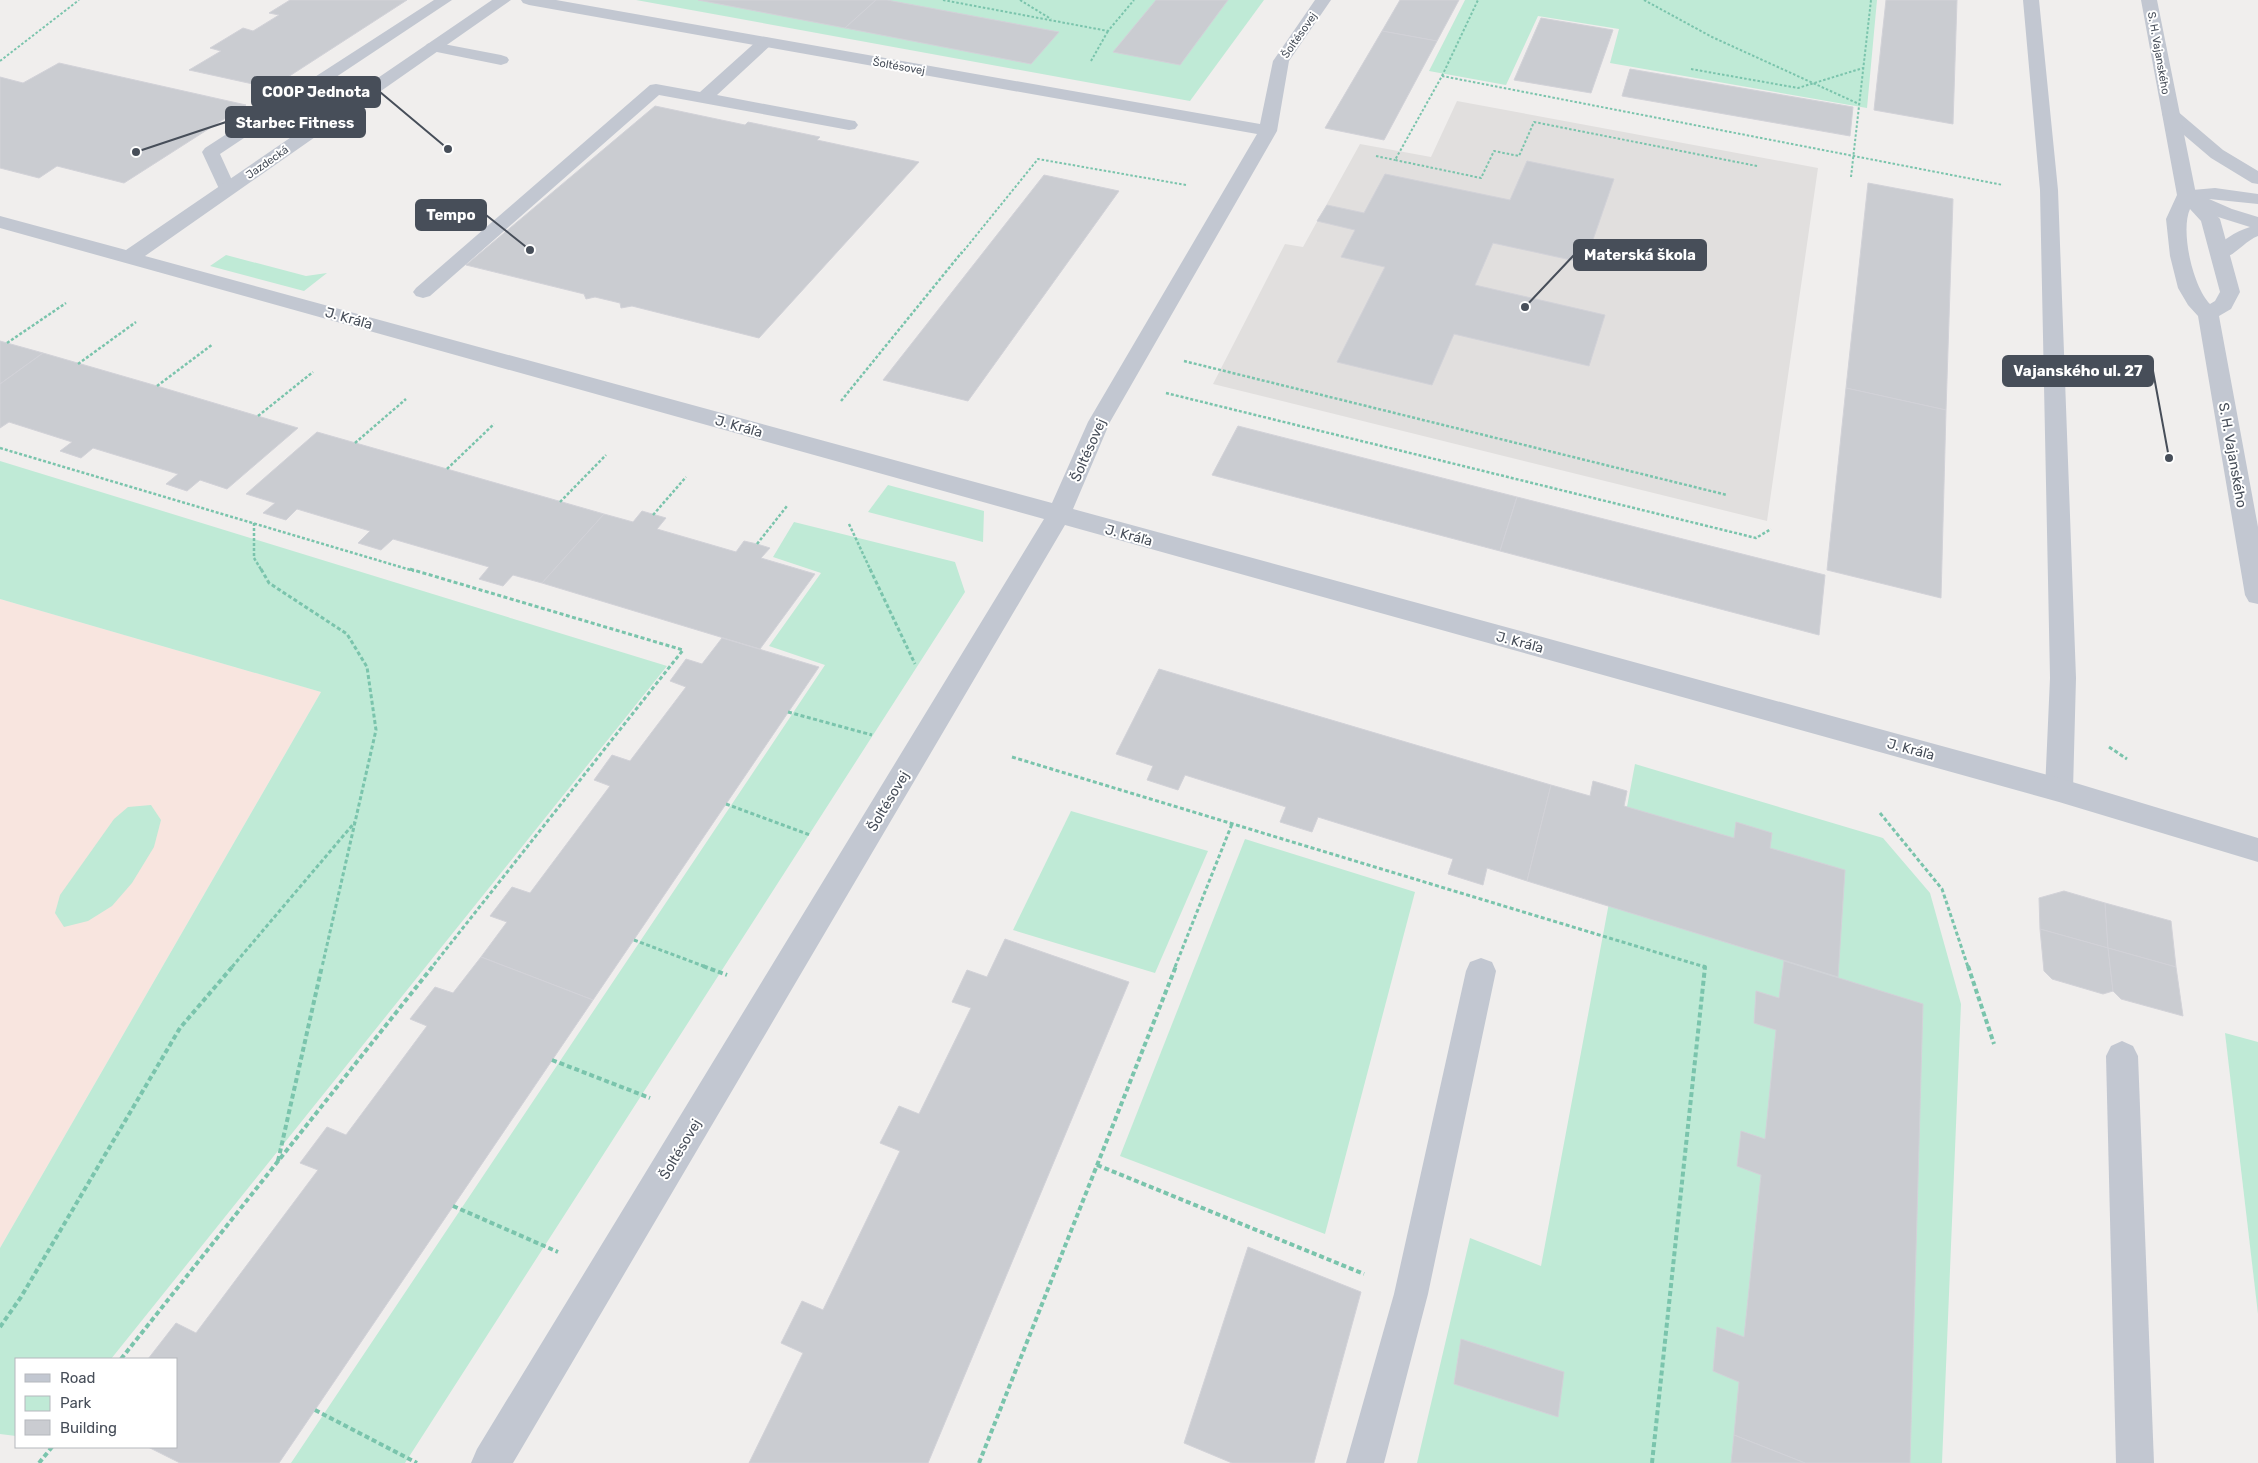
<svg xmlns="http://www.w3.org/2000/svg" width="2258" height="1463" font-family="Rubik,sans-serif">
<rect width="100%" height="100%" fill="#f0eeed"/>
<path fill="#e1dfde" d="M1457,101L1818,168L1767,521L1213,384L1285,244L1303,247L1360,144L1431,157Z"/>
<path fill="#f8e5df" d="M0,599L321,692L0,1248Z"/>
<g fill="#bfead6">
<path d="M636,0H1264L1190,101Z"/>
<path d="M1465,0H1877L1867,108L1610,63L1619,29L1538,16L1506,85L1429,71Z"/>
<path d="M226,255L306,276L327,273L304,291L210,266Z"/>
<path d="M0,461L667,666L111,1359H16V1436L0,1434V1248L321,692L0,599Z"/>
<path d="M888,485L984,511L983,542L868,512Z"/>
<path d="M794,522L955,562L965,592L405,1463H291L825,665L769,646L821,573L773,557Z"/>
<path d="M1635,764L1883,838L1930,893L1961,1004L1942,1463H1417L1470,1238L1541,1266Z"/>
<path d="M151,805L161,820L154,847L132,883L112,906L88,921L64,927L55,913L60,895L114,819L128,807Z"/>
<path d="M1071,811L1208,851L1155,973L1013,930Z"/>
<path d="M1245,839L1415,892L1325,1234L1120,1156Z"/>
<path d="M2225,1033L2258,1042V1314Z"/>
</g>
<g fill="#caccd1" stroke="#d2d2d8">
<path d="M290,0H407L271,88L189,70L221,51L210,48L243,28L253,31L279,15L269,13Z"/>
<path d="M698,0H876L845,28Z"/>
<path d="M876,0H887L1059,32L1031,64L845,28Z"/>
<path d="M1156,0H1228L1180,65L1113,52Z"/>
<path d="M1400,0H1459L1437,41L1382,31Z"/>
<path d="M1886,0H1957L1953,124L1874,110Z"/>
<path d="M1541,18L1613,30L1591,93L1514,80Z"/>
<path d="M1382,31L1437,41L1384,140L1325,128Z"/>
<path d="M59,63L246,105L124,183L57,166L39,178L0,168V77L23,83Z"/>
<path d="M1630,69L1853,107L1850,136L1622,96Z"/>
<path d="M655,106L745,125L748,122L820,137L817,140L919,162L759,338L632,306L621,308L620,303L595,297L586,299L584,294L466,265Z"/>
<path d="M1527,161L1614,179L1585,263L1493,243L1475,285L1605,315L1589,366L1454,334L1432,385L1337,362L1385,267L1341,257L1355,230L1317,221L1327,205L1364,213L1385,174L1510,200Z"/>
<path d="M1044,175L1119,191L968,401L883,380Z"/>
<path d="M1868,183L1953,199L1946,410L1846,388Z"/>
<path d="M0,341L7,343L43,353L0,384Z"/>
<path d="M43,353L157,386L298,428L227,489L200,480L187,491L166,484L178,474L93,448L81,458L60,451L72,442L9,422L0,428V384Z"/>
<path d="M1846,388L1946,410L1941,598L1827,570Z"/>
<path d="M1238,426L1517,497L1500,551L1212,475Z"/>
<path d="M317,432L447,469L604,514L542,583L513,575L503,586L479,579L489,567L393,539L381,550L358,543L370,531L297,509L286,520L263,513L275,503L246,494Z"/>
<path d="M1517,497L1825,575L1819,635L1500,551Z"/>
<path d="M642,511L666,518L657,529L736,552L744,541L757,544L770,548L761,558L815,574L760,649L542,583L604,514L633,522Z"/>
<path d="M722,638L819,667L593,1000L481,957L507,922L490,916L512,887L530,893L610,786L594,780L612,755L630,761L686,687L670,681L686,659L702,664Z"/>
<path d="M1159,669L1551,785L1527,881L1487,868L1483,885L1448,874L1453,859L1318,817L1312,832L1280,822L1286,807L1185,775L1178,790L1147,780L1153,766L1116,754Z"/>
<path d="M1593,781L1627,791L1624,806L1734,838L1736,822L1772,833L1770,848L1845,870L1838,977L1527,881L1551,785L1590,796Z"/>
<path d="M2064,891L2105,903L2108,948L2040,929L2039,898Z"/>
<path d="M2105,903L2171,921L2176,967L2108,948Z"/>
<path d="M2040,929L2108,948L2113,991L2103,994L2052,979L2044,971Z"/>
<path d="M1005,939L1129,982L928,1463H749L803,1353L781,1343L802,1301L823,1310L900,1151L880,1143L899,1106L919,1114L971,1008L952,1002L967,970L987,977Z"/>
<path d="M2108,948L2176,967L2183,1016L2121,999L2113,991Z"/>
<path d="M481,957L593,1000L279,1463H180L148,1447H176V1359H148L176,1323L196,1333L318,1170L300,1163L327,1127L346,1135L427,1026L410,1019L435,987L453,993Z"/>
<path d="M1784,961L1923,1004L1910,1463H1805L1734,1435L1739,1382L1713,1371L1717,1327L1744,1337L1761,1175L1737,1166L1741,1131L1765,1139L1776,1030L1754,1023L1756,991L1779,998Z"/>
<path d="M1248,1247L1361,1292L1314,1463H1232L1184,1443Z"/>
<path d="M1461,1339L1564,1372L1558,1417L1454,1384Z"/>
<path d="M1734,1435L1805,1463H1731Z"/>
</g>
<g fill="none" stroke-linecap="round" stroke-linejoin="round">
<g stroke="#7ac4ac" stroke-width="2" stroke-dasharray="2.5 2" stroke-linecap="butt">
<path d="M943,0L1108,31L1134,0"/>
<path d="M1020,0L1051,19"/>
<path d="M1644,0L1712,37L1859,104"/>
<path d="M0,61L79,0"/>
<path d="M1091,61L1108,31"/>
<path d="M1691,69L1798,88L1863,68"/>
<path d="M1442,76L1478,0"/>
<path d="M1376,156L1395,160"/>
<path d="M1757,166L1534,122L1519,156L1494,151L1481,178L1395,160L1442,76L2003,185"/>
<path d="M1851,177L1871,0"/>
<path d="M961,254L1038,159L1186,185"/>
</g>
<g stroke="#7ac4ac" stroke-width="2.5" stroke-dasharray="3 2" stroke-linecap="butt">
<path d="M7,343L66,303"/>
<path d="M1184,361L1727,495"/>
<path d="M78,364L136,322"/>
<path d="M157,386L213,344"/>
<path d="M1166,393L1756,538L1771,529"/>
<path d="M841,401L962,252"/>
<path d="M258,416L313,372"/>
<path d="M355,443L406,399"/>
<path d="M0,448L414,571"/>
<path d="M447,469L494,424"/>
<path d="M560,502L606,455"/>
<path d="M653,515L686,477"/>
<path d="M254,523V558L262,571"/>
<path d="M849,524L871,571"/>
<path d="M757,544L787,506"/>
</g>
<g stroke="#7ac4ac" stroke-width="3" stroke-dasharray="4 2.5" stroke-linecap="butt">
<path d="M261,569L269,583L347,634L367,667L376,730L322,967"/>
<path d="M410,569L683,650L432,967"/>
<path d="M870,569L915,664"/>
<path d="M788,712L872,735"/>
<path d="M2109,747L2127,759"/>
<path d="M1012,757L1705,967"/>
<path d="M726,804L810,835"/>
<path d="M1880,813L1942,889L1968,967"/>
<path d="M634,940L706,967"/>
<path d="M232,967L355,822"/>
<path d="M1175,967L1232,824"/>
</g>
<g stroke="#7ac4ac" stroke-width="4" stroke-dasharray="5 3" stroke-linecap="butt">
<path d="M703,966L727,975"/>
<path d="M1968,966L1994,1044"/>
<path d="M552,1060L650,1098"/>
<path d="M278,1161L322,966"/>
<path d="M1097,1165L1364,1274"/>
<path d="M453,1206L558,1252"/>
<path d="M0,1327L21,1297L180,1028L233,966"/>
<path d="M121,1359L433,966"/>
<path d="M315,1410L417,1463"/>
<path d="M39,1463L52,1447"/>
<path d="M979,1463L1176,966"/>
<path d="M1652,1463L1705,967L1701,966"/>
</g>
<g fill="#c2c7d1" fill-rule="evenodd">
<path d="M434,0H452L220,154L236,189L233,193L227,194L221,193L202,152L205,148Z"/>
<path d="M2023,0H2039L2058,190L2076,678L2073,790L2069,798L2059,801L2049,798L2045,790L2050,678L2040,190Z"/>
<path d="M765,37L771,39L773,42L771,45L717,95L849,120L855,121L858,125L855,129L849,130L659,95L430,296L423,298L416,296L413,292L416,288L650,85L656,84L700,92L759,39Z"/>
<path d="M433,42L501,55L507,57L509,60L507,63L501,65L427,50L425,47L427,44Z"/>
<path d="M2170,109L2176,110L2223,150L2258,171V184L2252,183L2211,158L2164,118L2162,114L2164,110Z"/>
<path d="M2215,188L2258,194V204L2209,199L2232,209L2258,217V236C2242,242 2232,262 2214,258L2211,254C2221,240 2235,232 2250,227L2218,217L2181,199L2178,195L2181,191Z"/>
<path d="M1481,958L1492,962L1496,971L1428,1294L1384,1463H1346L1394,1294L1466,971L1470,962Z"/>
<path d="M2122,1041L2133,1046L2138,1056L2154,1463H2116L2106,1056L2111,1046Z"/>
</g>
<g fill="#c2c7d1" fill-rule="evenodd">
<path d="M492,0H511L145,256L1052,503L1088,422L1257,134L529,5L523,3L521,0H556L1260,124L1273,61L1315,0H1331L1289,61L1277,131L1110,422L1073,509L2059,778L2258,838V862L2059,802L1065,525L513,1463H471L477,1449L1044,519L0,228V216L126,250Z"/>
<path d="M2141,0H2157L2196,194L2220,219L2240,292L2231,309L2219,316L2258,527V604L2249,602L2245,595L2198,316L2188,305L2178,288L2170,256L2166,219L2177,195ZM2190,209L2201,221L2220,292L2215,301L2210,304C2193,287 2180,231 2190,209Z"/>
</g>
</g>
<g text-anchor="middle" stroke-width="4" stroke-linejoin="round" paint-order="stroke">
<g font-size="11" fill="#474e59" stroke="#fff">
<text transform="translate(1299 35) rotate(-55)" y="4">Šoltésovej</text>
<text transform="translate(2159 53) rotate(80)" y="4">S. H. Vajanského</text>
<text transform="translate(899 66) rotate(10)" y="4">Šoltésovej</text>
<text transform="translate(267 162) rotate(-35)" y="4">Jazdecká</text>
</g>
<g font-size="14" fill="#474e59" stroke="#fff">
<text transform="translate(349 318) rotate(16)" y="5">J. Kráľa</text>
<text transform="translate(739 426) rotate(16)" y="5">J. Kráľa</text>
<text transform="translate(1088 450) rotate(-66)" y="5">Šoltésovej</text>
<text transform="translate(2233 455) rotate(80)" y="5">S. H. Vajanského</text>
<text transform="translate(1129 535) rotate(15)" y="5">J. Kráľa</text>
<text transform="translate(1520 642) rotate(15)" y="5">J. Kráľa</text>
<text transform="translate(1911 749) rotate(15)" y="5">J. Kráľa</text>
<text transform="translate(888 801) rotate(-59)" y="5">Šoltésovej</text>
<text transform="translate(680 1149) rotate(-59)" y="5">Šoltésovej</text>
</g>
</g>
<path fill="none" stroke="#474e59" stroke-width="2" d="M448 149L380 92M136 152L226 122M530 250L486 215M1525 307L1574 255M2169 458L2153 371"/>
<g fill="#474e59" stroke="#fff" stroke-width="2">
<circle cx="448" cy="149" r="5"/>
<circle cx="136" cy="152" r="5"/>
<circle cx="530" cy="250" r="5"/>
<circle cx="1525" cy="307" r="5"/>
<circle cx="2169" cy="458" r="5"/>
</g>
<g fill="#474e59" stroke="#474e59" stroke-width="2">
<rect x="252" y="77" width="128" height="30" rx="5"/>
<rect x="226" y="107" width="139" height="30" rx="5"/>
<rect x="416" y="200" width="70" height="30" rx="5"/>
<rect x="1574" y="240" width="132" height="30" rx="5"/>
<rect x="2003" y="356" width="150" height="30" rx="5"/>
</g>
<g font-size="15" text-anchor="middle" font-weight="bold" fill="#fff">
<text x="316" y="97">COOP Jednota</text>
<text x="295" y="128">Starbec Fitness</text>
<text x="451" y="220">Tempo</text>
<text x="1640" y="260">Materská škola</text>
<text x="2078" y="376">Vajanského ul. 27</text>
</g>
<rect x="15" y="1358" width="162" height="90" fill="#ffffff" stroke="#b5b8bd"/>
<rect x="25" y="1374" width="25" height="8" fill="#c2c7d1" stroke="#b5b8bd"/>
<text x="60" y="1383" font-size="15" fill="#474e59">Road</text>
<rect x="25" y="1396" width="25" height="15" fill="#bfead6" stroke="#b5b8bd"/>
<text x="60" y="1408" font-size="15" fill="#474e59">Park</text>
<rect x="25" y="1420" width="25" height="15" fill="#caccd1" stroke="#b5b8bd"/>
<text x="60" y="1433" font-size="15" fill="#474e59">Building</text>
</svg>
